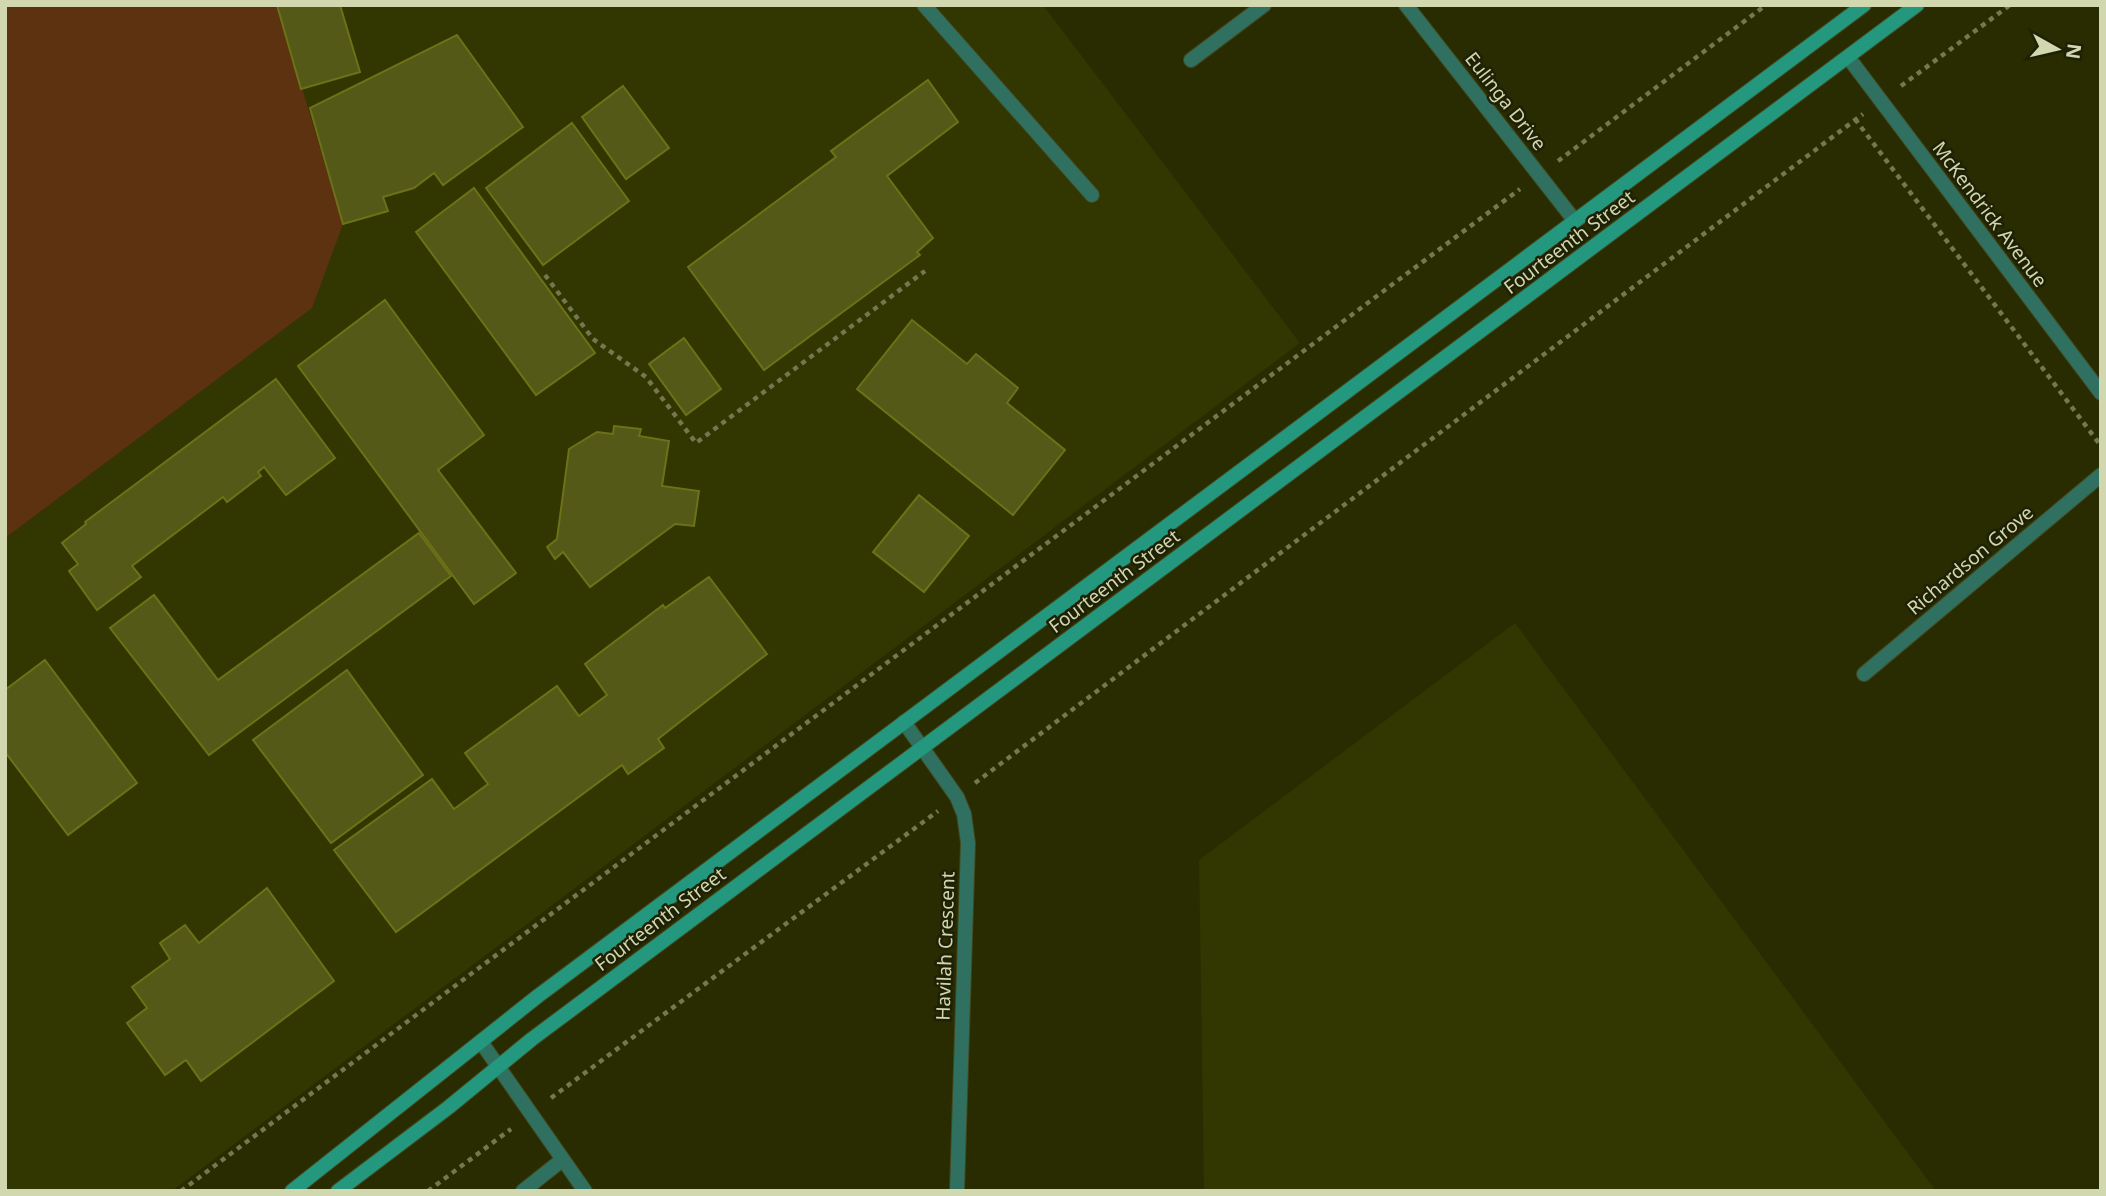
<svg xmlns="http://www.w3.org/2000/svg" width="2106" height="1196" font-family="'Noto Sans',sans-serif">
<rect width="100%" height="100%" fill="#282c00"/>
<g fill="#323600">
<path d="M5,5H1043L1300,343L172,1191H5Z"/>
<path d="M1515,623L1936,1191H1204L1199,860Z"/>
</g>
<path fill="#5d3211" d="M5,5H277L343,224L312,308L5,538Z"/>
<g fill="#545917" stroke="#6b7217" stroke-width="2">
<path d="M277,5H340L360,72L301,89Z"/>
<path d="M457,35L523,127L443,185L434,173L414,188L383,197L388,211L343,224L310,108Z"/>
<path d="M928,80L958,122L887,176L933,238L917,252L920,255L764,370L688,267L836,157L831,151Z"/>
<path d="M623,86L669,148L626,179L582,117Z"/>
<path d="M572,123L629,201L543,265L486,188Z"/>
<path d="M474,188L595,353L536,395L416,232Z"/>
<path d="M385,300L484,435L438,470L516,573L474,604L298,366Z"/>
<path d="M912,320L967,364L976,354L1018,388L1007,403L1065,450L1013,515L857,389Z"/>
<path d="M684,338L721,389L686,415L649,364Z"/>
<path d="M276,379L335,458L286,495L264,467L258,472L261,476L227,502L223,497L132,566L141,577L97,610L69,571L78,564L62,543L86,524L85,522Z"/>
<path d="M614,426L641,429L639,436L669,441L662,486L699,491L694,526L675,524L590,587L563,552L555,559L547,547L557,539L569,449L597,432L613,434Z"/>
<path d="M919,495L969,536L924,592L873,552Z"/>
<path d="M419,533L451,576L209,755L110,628L154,595L218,680Z"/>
<path d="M709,577L767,654L658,739L664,748L628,774L622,765L396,932L334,850L432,779L454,809L488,784L465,753L557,686L579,716L607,695L585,664L663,605L665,608Z"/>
<path d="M45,660L137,783L68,835L5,752V690Z"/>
<path d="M347,670L423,775L331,843L253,740Z"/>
<path d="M267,888L334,981L201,1081L186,1060L165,1075L127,1023L147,1008L132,987L170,959L160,943L185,925L199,943Z"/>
</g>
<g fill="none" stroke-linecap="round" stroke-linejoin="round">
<defs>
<g id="lane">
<path d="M924,5L1092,195"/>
<path d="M523,1191L562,1160"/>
</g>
<g id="street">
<path d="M1406,5L1575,221"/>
<path d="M1848,57L2101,393"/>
<path d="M1191,60L1264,5"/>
<path d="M1864,674L2101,475"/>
<path d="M904,722L957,797L964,814L968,843L957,1191"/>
<path d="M481,1042L585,1191"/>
</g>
<g id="secondary">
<path d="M292,1191L538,996L1864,5"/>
<path d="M338,1191L449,1107L532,1039L1917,5"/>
</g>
</defs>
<use href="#lane" stroke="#43471c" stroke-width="16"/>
<use href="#street" stroke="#43471c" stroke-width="16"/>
<use href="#secondary" stroke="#43471c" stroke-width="16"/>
<g stroke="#73784e" stroke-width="4.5" stroke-dasharray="5 5" stroke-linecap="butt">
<path d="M1901,86L2010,5"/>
<path d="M1855,119L2101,446"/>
<path d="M1558,161L1766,5"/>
<path d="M545,275L593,339L646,377L696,443L925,271"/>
<path d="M975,783L1863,114"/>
<path d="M551,1098L938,811"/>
<path d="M181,1191L1520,189"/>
<path d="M428,1191L511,1129"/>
</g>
<use href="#lane" stroke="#307060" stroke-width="14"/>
<use href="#street" stroke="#307060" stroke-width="14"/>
<use href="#secondary" stroke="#23987f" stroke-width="14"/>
</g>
<g text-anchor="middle" stroke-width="5" stroke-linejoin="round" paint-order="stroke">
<g font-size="19" fill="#d1d7ae" stroke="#1f2106">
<text transform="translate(1506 101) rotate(52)" y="7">Eulinga Drive</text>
<text transform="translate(1990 214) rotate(53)" y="7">McKendrick Avenue</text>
<text transform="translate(1569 242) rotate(-37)" y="7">Fourteenth Street</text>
<text transform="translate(1970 560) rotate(-40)" y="7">Richardson Grove</text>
<text transform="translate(1114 581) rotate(-37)" y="7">Fourteenth Street</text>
<text transform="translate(660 919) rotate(-37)" y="7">Fourteenth Street</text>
<text transform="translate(945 946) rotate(-88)" y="7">Havilah Crescent</text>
</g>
</g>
<rect width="2106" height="1196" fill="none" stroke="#d1d7ae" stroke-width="14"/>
<g transform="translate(2057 49) rotate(98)" stroke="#1f2106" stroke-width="5" paint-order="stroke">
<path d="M0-5L12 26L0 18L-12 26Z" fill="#d1d7ae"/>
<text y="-10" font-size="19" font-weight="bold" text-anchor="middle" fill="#d1d7ae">N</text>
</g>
</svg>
